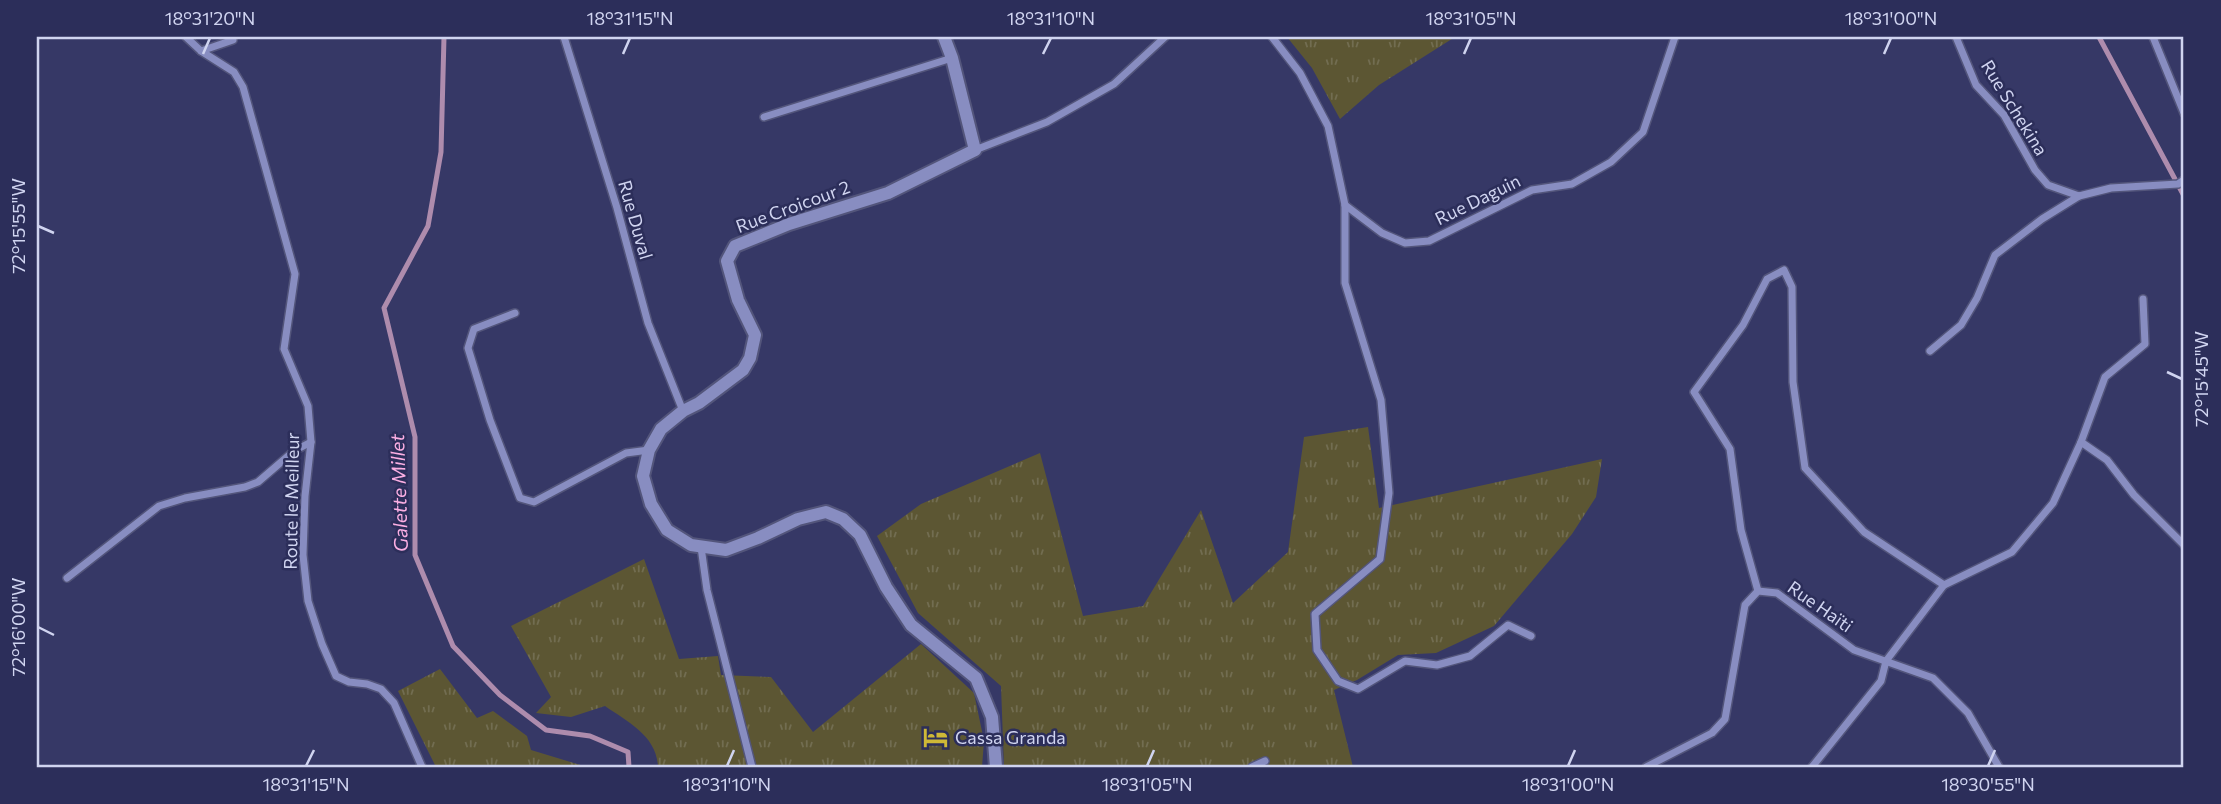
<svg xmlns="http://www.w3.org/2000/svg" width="2221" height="804" font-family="Commissioner,sans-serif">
<defs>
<pattern id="grass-tufts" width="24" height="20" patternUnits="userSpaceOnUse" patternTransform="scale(1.75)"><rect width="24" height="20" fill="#5c5633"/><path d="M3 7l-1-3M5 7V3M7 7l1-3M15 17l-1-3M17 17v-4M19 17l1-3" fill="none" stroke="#726d51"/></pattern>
</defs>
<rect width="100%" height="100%" fill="#363866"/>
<g fill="url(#grass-tufts)">
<path d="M1287,37H1455L1379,85L1340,119L1312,68Z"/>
<path d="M1368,427L1379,508L1602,459L1596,497L1572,534L1494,626L1436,653L1398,655L1357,680L1334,690L1353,767H1004L1001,686L918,613L877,536L921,504L1040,453L1083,616L1143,606L1201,510L1233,603L1288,552L1304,437Z"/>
<path d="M644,559L679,659L718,656L721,675L771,677L813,732L921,644L974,693L984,741L982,767H658C657,736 628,722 605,706L571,717L536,713L551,697L511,626Z"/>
<path d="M440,669L477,718L493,711L527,736L531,750L587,767H436L398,691Z"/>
</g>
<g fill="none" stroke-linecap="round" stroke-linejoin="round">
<g stroke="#ae8cad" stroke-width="5">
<path d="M444,37L441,152L428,226L384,308L415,437V555L453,646L500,695L546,730L590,736L628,752L629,767"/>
<path d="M2099,37L2184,196"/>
</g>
<defs>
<g id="minor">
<path d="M186,37L201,51L234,72L243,87L295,274L284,349L308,406L311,442L305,496L303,555L308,601L322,644L336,676L349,682L367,684L381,689L394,703L422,767"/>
<path d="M564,37L617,208L648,323L683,411"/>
<path d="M1272,37L1300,73L1328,126L1345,205V283L1381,400L1389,493L1380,559L1315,614L1317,650L1338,681L1358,689L1405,661L1437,665L1470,656L1508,625L1531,636"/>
<path d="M1956,37L1976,85L2004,115L2035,170L2048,185L2079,196L2111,188L2178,184L2184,180"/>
<path d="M2153,37L2184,113"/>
<path d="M201,51L233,40"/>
<path d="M764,117L952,58"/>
<path d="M975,150L1047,122L1114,84L1165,37"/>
<path d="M1345,205L1382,233L1405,243L1429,241L1532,190L1572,184L1611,162L1643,132L1675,37"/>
<path d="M515,313L474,329L468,348L490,420L520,498L534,502L626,453L649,450"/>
<path d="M1930,351L1961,325L1977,298L1995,255L2042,219L2079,196"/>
<path d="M2081,442L2107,460L2134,495L2184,545"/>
<path d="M701,547L707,590L752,767"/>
<path d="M67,578L159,506L185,498L245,487L258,482L294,451L311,442"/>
<path d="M1758,591L1741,530L1730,449L1694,392L1743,325L1767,279L1784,270L1792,287L1793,382L1805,468L1864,532L1944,585"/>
<path d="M1252,767L1265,761"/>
<path d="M1646,767L1712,733L1725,719L1745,605L1758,591L1777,593L1854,650L1933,678L1968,713L1999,767"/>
<path d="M1812,767L1881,681L1886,661L1944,585L2012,552L2053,503L2081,442L2105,377L2145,344L2143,299"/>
</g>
<path id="tertiary" d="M944,37L952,58L975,150L888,193L789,224L735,246L727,261L738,300L755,335L750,358L743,370L699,403L683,411L661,429L649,450L643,476L651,504L667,530L691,545L726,550L758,538L798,519L826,512L843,519L860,535L886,587L911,625L976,678L992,717L996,767"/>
</defs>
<use href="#minor" stroke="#53557b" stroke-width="10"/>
<use href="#tertiary" stroke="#53557b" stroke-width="16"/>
<use href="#minor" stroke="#888dc1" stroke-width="7"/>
<use href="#tertiary" stroke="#888dc1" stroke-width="12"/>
</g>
<path fill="none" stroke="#d0d4f0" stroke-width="2.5" d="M203,54L210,38M623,54L630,38M1043,54L1051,38M1464,54L1471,38M1884,54L1891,38M38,226L54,233M2167,372L2182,379M38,627L54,635M306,766L314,750M727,766L734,750M1147,766L1154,750M1568,766L1575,750M1988,766L1995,750"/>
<defs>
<symbol id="hotel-bare" viewBox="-9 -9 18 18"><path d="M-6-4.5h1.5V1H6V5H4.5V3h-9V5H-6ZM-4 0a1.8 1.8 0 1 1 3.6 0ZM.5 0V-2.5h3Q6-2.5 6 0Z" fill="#ceb837" stroke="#2c2e5a" stroke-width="2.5" paint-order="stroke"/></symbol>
</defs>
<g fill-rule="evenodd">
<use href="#hotel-bare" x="918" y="720" width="35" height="35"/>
</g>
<g text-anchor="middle" stroke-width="5" stroke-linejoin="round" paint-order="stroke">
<g font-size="18" fill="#d0d4f0" stroke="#2c2e5a">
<text transform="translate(2014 108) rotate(58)" y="6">Rue Schekina</text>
<text transform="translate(1478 200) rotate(-26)" y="6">Rue Daguin</text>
<text transform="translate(793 207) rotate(-20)" y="6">Rue Croicour 2</text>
<text transform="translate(635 220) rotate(74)" y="6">Rue Duval</text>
<text transform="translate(292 501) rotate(-89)" y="6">Route le Meilleur</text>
<text transform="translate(1820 607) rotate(35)" y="6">Rue Haïti</text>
</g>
<g font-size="18" fill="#d0d4f0" stroke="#2c2e5a" text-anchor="start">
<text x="955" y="744">Cassa Granda</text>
</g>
<g font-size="19" font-style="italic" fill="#fbafe3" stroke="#2c2e5a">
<text transform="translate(399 493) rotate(-92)" y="7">Galette Millet</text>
</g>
</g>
<rect width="2221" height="804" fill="none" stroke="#2c2e5a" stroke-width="77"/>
<rect x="38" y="38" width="2144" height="728" fill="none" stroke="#d0d4f0" stroke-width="2.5"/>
<g font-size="18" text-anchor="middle" fill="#d0d4f0">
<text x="210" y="25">18°31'20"N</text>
<text x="630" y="25">18°31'15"N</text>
<text x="1051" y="25">18°31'10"N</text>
<text x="1471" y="25">18°31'05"N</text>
<text x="1891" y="25">18°31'00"N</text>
<text transform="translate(19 226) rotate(-90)" y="6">72°15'55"W</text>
<text transform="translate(2202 379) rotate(-90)" y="6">72°15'45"W</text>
<text transform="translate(19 627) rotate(-90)" y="6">72°16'00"W</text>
<text x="306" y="791">18°31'15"N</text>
<text x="727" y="791">18°31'10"N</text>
<text x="1147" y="791">18°31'05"N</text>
<text x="1568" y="791">18°31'00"N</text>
<text x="1988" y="791">18°30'55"N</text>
</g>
</svg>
